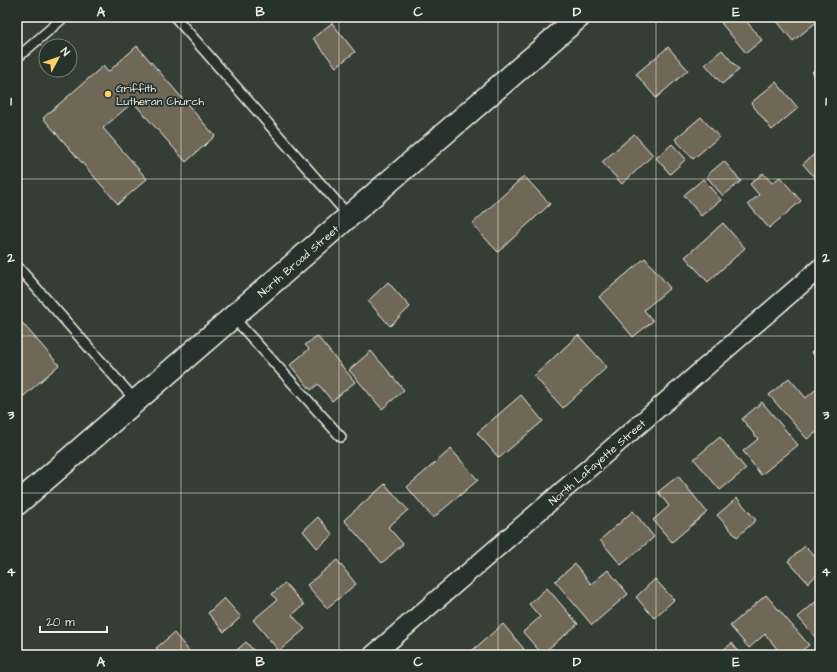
<svg xmlns="http://www.w3.org/2000/svg" width="837" height="672" font-family="'Architects Daughter',sans-serif">
<rect width="100%" height="100%" fill="#353e35"/>
<filter id="ink" filterUnits="userSpaceOnUse"><feTurbulence type="fractalNoise" baseFrequency=".025" numOctaves="2"/><feDisplacementMap in="SourceGraphic" scale="8" xChannelSelector="R" yChannelSelector="G"/><feConvolveMatrix kernelMatrix="1 2 1 2 8 2 1 2 1" color-interpolation-filters="sRGB"/></filter>
<g filter="url(#ink)">
<g fill="#6f6857" stroke="#f4f1e8">
<path d="M729,17H743L762,40L746,53L721,23Z"/>
<path d="M780,17H816L819,20L793,41L776,20Z"/>
<path d="M332,23L355,52L336,67L313,38Z"/>
<path d="M137,46L215,136L186,162L133,102L103,128L147,179L118,204L43,118L103,66L108,72Z"/>
<path d="M668,47L688,70L656,98L636,74Z"/>
<path d="M722,50L739,70L722,84L705,64Z"/>
<path d="M820,65V82L812,72Z"/>
<path d="M776,82L798,108L772,130L751,103Z"/>
<path d="M701,117L719,137L693,159L675,139Z"/>
<path d="M634,134L653,155L622,184L602,162Z"/>
<path d="M672,144L686,159L670,174L656,158Z"/>
<path d="M820,149V184L803,164Z"/>
<path d="M724,161L741,181L723,196L706,176Z"/>
<path d="M763,173L772,183L780,177L801,201L769,228L748,204L759,195L750,184Z"/>
<path d="M524,176L550,204L498,252L472,224Z"/>
<path d="M703,179L721,200L701,216L684,195Z"/>
<path d="M723,223L745,248L708,282L685,257Z"/>
<path d="M645,258L670,288L644,310L653,321L633,337L599,297Z"/>
<path d="M388,282L410,307L390,326L368,301Z"/>
<path d="M17,317L59,365L17,402Z"/>
<path d="M578,335L607,367L563,408L534,376Z"/>
<path d="M317,336L355,382L332,401L318,384L311,390L290,365L309,349L305,345Z"/>
<path d="M820,344V361L811,352Z"/>
<path d="M371,351L404,390L382,409L349,370Z"/>
<path d="M789,378L806,398L820,386V430L807,439L769,395Z"/>
<path d="M521,395L543,421L499,458L477,433Z"/>
<path d="M762,402L798,445L761,475L743,451L758,439L742,419Z"/>
<path d="M720,437L746,469L720,490L694,459Z"/>
<path d="M451,449L478,480L433,518L407,487Z"/>
<path d="M678,476L707,512L672,542L653,520L669,506L658,492Z"/>
<path d="M385,484L408,510L388,527L403,544L382,563L344,520Z"/>
<path d="M737,498L756,520L737,537L717,515Z"/>
<path d="M633,511L654,537L621,565L600,540Z"/>
<path d="M318,517L333,535L317,548L303,531Z"/>
<path d="M805,546L820,562V572L808,583L788,561Z"/>
<path d="M337,560L356,584L327,608L307,585Z"/>
<path d="M575,564L591,584L608,570L628,594L592,625L555,581Z"/>
<path d="M655,579L674,600L654,618L636,597Z"/>
<path d="M285,583L304,605L292,615L305,629L279,651L253,620L277,600L272,594Z"/>
<path d="M547,588L578,624L542,654L523,632L540,617L529,604Z"/>
<path d="M766,595L809,645L797,655H782L765,634L749,648L730,626Z"/>
<path d="M224,598L241,617L224,632L208,613Z"/>
<path d="M820,598V635L816,638L798,617Z"/>
<path d="M503,624L524,649L517,655H467Z"/>
<path d="M174,633L190,652L186,655H162L156,648Z"/>
<path d="M246,642L258,655H231Z"/>
<path d="M732,643L741,655H717Z"/>
</g>
<g fill="none" stroke-linecap="round" stroke-linejoin="round">
<defs>
<g id="lane">
<path d="M175,17L349,216"/>
<path d="M17,58L64,17"/>
<path d="M17,266L136,401"/>
<path d="M233,317L341,437"/>
</g>
<path id="street" d="M373,655L820,268"/>
<path id="secondary" d="M17,504L579,17"/>
</defs>
<use href="#lane" stroke="#f4f1e8" stroke-width="12"/>
<use href="#street" stroke="#f4f1e8" stroke-width="21"/>
<use href="#secondary" stroke="#f4f1e8" stroke-width="25"/>
<use href="#lane" stroke="#26332d" stroke-width="9"/>
<use href="#street" stroke="#26332d" stroke-width="18"/>
<use href="#secondary" stroke="#26332d" stroke-width="22"/>
</g>
</g>
<path fill="none" stroke="#f4f1e8" stroke-width="1" stroke-opacity="0.55" d="M181,17V655M339,17V655M498,17V655M656,17V655M17,179H820M17,336H820M17,493H820"/>
<circle fill="#ffd166" stroke="#26332d" stroke-width="1.5" cx="108" cy="94" r="4"/>
<g text-anchor="middle" stroke-width="3.5" stroke-linejoin="round" paint-order="stroke">
<g font-size="11" fill="#f4f1e8" stroke="#26332d" text-anchor="start">
<text x="116" y="92">Griffith<tspan x="116" dy="13">Lutheran Church</tspan></text>
</g>
<g font-size="11" fill="#f4f1e8" stroke="#26332d">
<text transform="translate(298 261) rotate(-41)" y="4">North Broad Street</text>
<text transform="translate(597 462) rotate(-41)" y="4">North Lafayette Street</text>
</g>
</g>
<rect width="837" height="672" fill="none" stroke="#26332d" stroke-width="44"/>
<g transform="translate(58 58) rotate(49)"><circle r="19" fill="#26332d" stroke="#787f78"/>
<path d="M0-3L7 15L0 10L-7 15Z" fill="#ffd166"/>
<text y="-6" font-size="11" font-weight="bold" text-anchor="middle" fill="#f4f1e8">N</text>
</g>
<path d="M40 626v6h67v-6" fill="none" stroke="#f4f1e8" stroke-width="2"/>
<text x="46" y="626" font-size="12" fill="#f4f1e8" stroke="#26332d" stroke-width="3" paint-order="stroke">20 m</text>
<rect x="22" y="22" width="793" height="628" fill="none" stroke="#f4f1e8" stroke-width="1.5"/>
<g font-size="13" text-anchor="middle" font-weight="bold" fill="#f4f1e8">
<text x="101" y="16">A</text>
<text x="260" y="16">B</text>
<text x="418" y="16">C</text>
<text x="577" y="16">D</text>
<text x="736" y="16">E</text>
<text x="11" y="105">1</text>
<text x="826" y="105">1</text>
<text x="11" y="262">2</text>
<text x="826" y="262">2</text>
<text x="11" y="419">3</text>
<text x="826" y="419">3</text>
<text x="11" y="576">4</text>
<text x="826" y="576">4</text>
<text x="101" y="666">A</text>
<text x="260" y="666">B</text>
<text x="418" y="666">C</text>
<text x="577" y="666">D</text>
<text x="736" y="666">E</text>
</g>
</svg>
